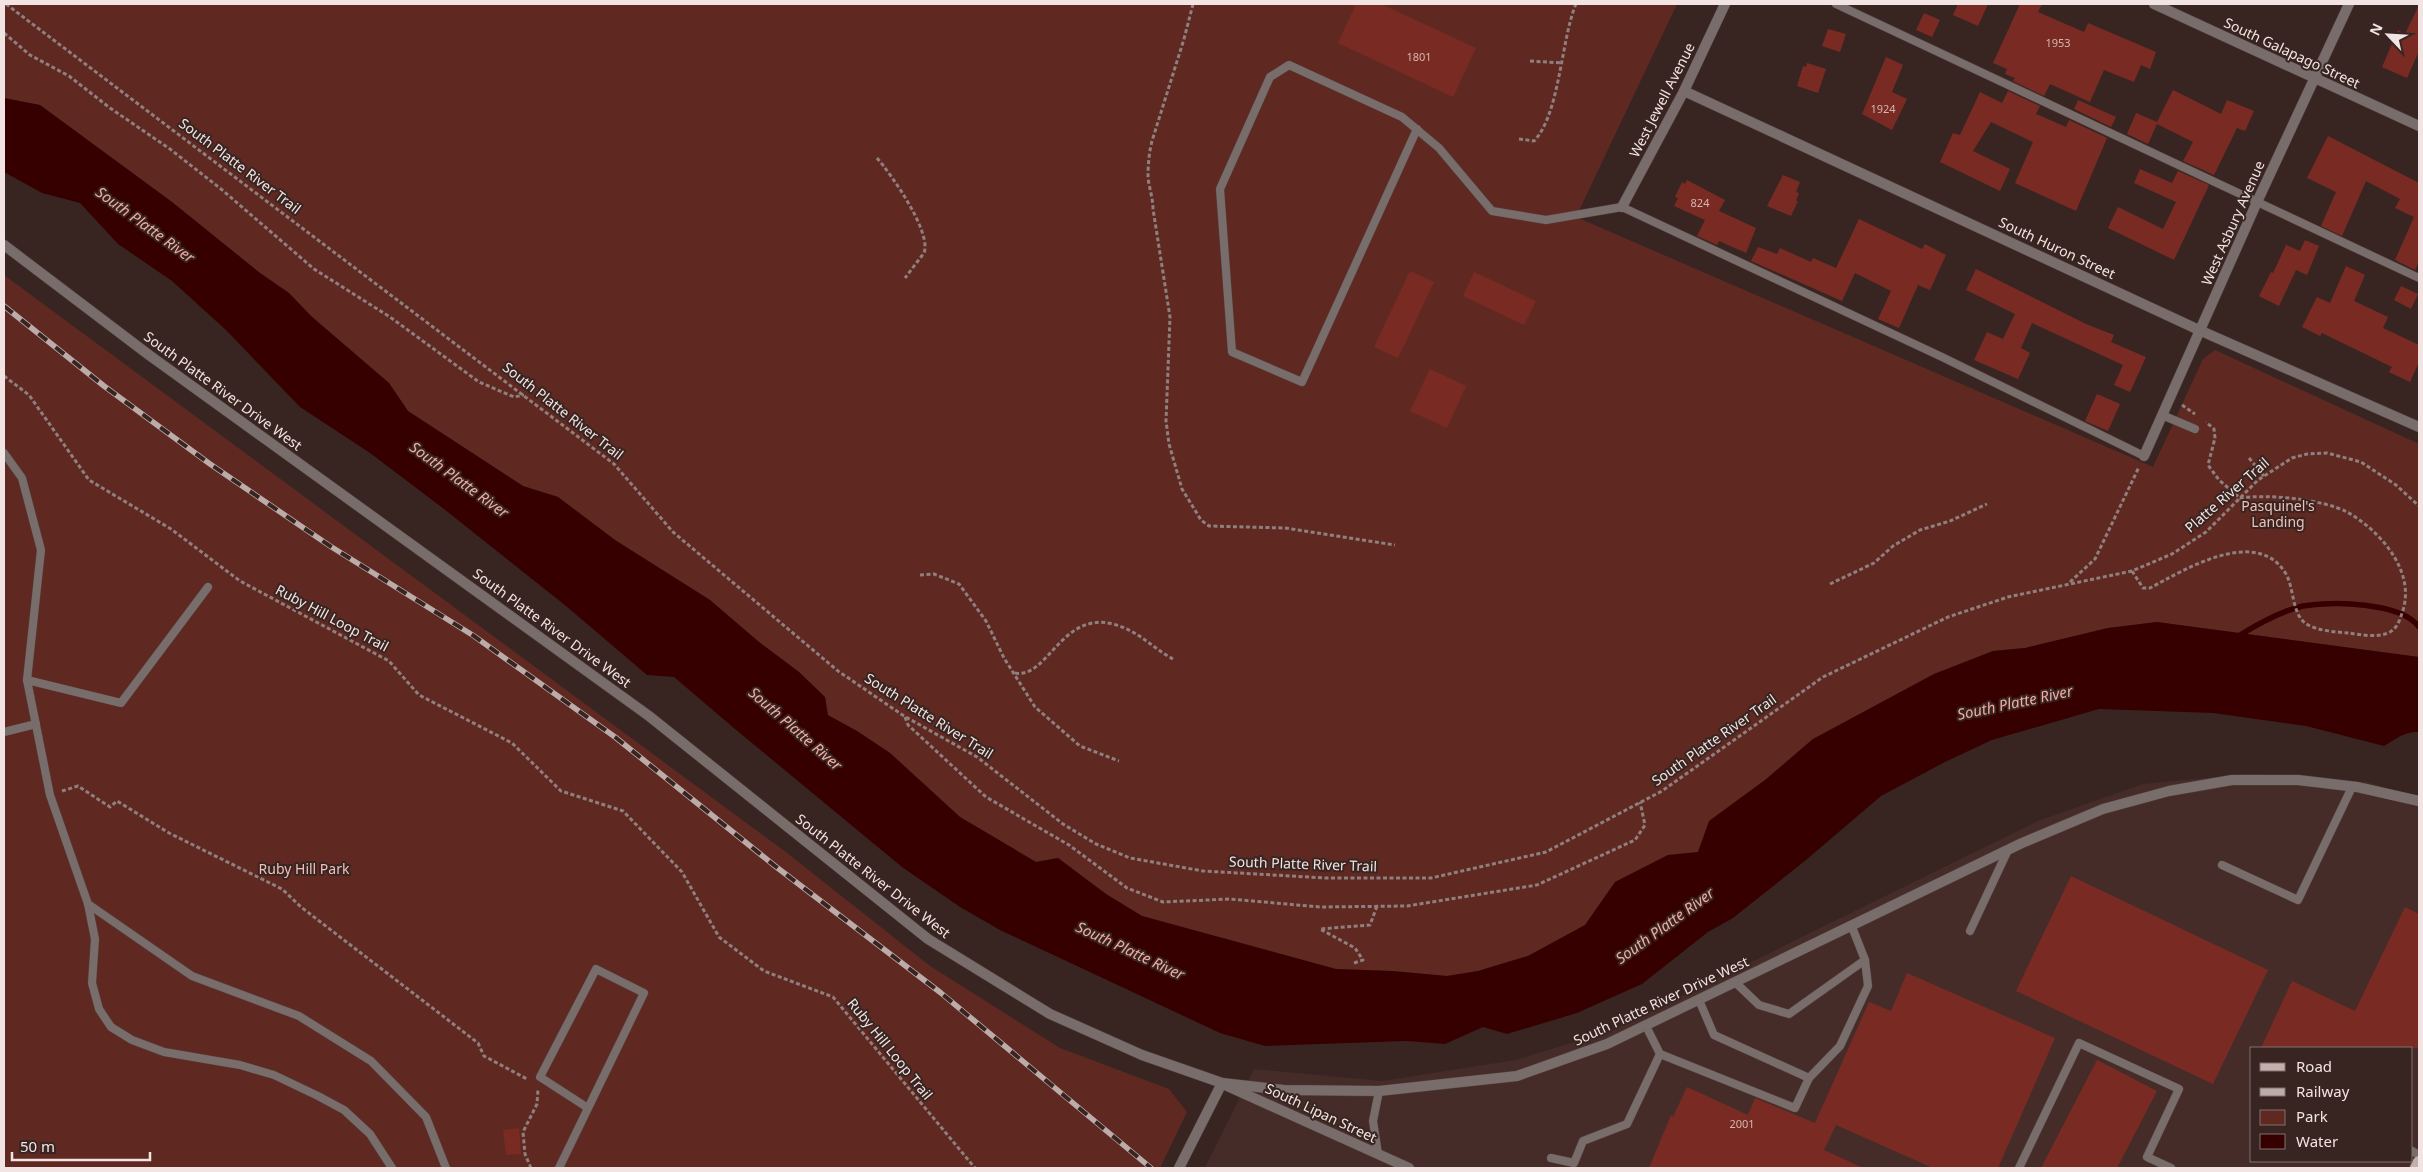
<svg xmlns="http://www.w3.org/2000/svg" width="2423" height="1172" font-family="'Noto Sans',sans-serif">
<rect width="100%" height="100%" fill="#382522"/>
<path fill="#462c28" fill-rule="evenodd" d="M2249,774L2367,782L2419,798V1168H1205L1254,1069L1382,1081L1516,1060L1613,1030L2038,821L2143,784ZM2252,1048H2412V1161H2252Z"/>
<g fill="#5f2922">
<path d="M4,4H1677L1576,217L2153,467L2203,359L2215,350L2419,444V657L2157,622L2108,628L2025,648L1993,651L1934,674L1813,739L1765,780L1710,821L1698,852L1668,855L1615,882L1585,925L1528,956L1478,971L1447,976L1392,971L1336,969L1142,916L1106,894L1058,858L1036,862L960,817L890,753L857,731L827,715L825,697L799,672L759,642L710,600L615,540L558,497L523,486L408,411L389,383L311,316L289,293L260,273L172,202L40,105L4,98Z"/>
<path d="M4,275L787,853L930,966L1060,1048L1169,1089L1187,1112L1160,1168H4Z"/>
</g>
<path fill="#360000" d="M4,98L40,105L172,202L260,273L289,293L311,316L389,383L408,411L523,486L558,497L615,540L710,600L759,642L799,672L825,697L828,715L857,731L890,753L960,817L1036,862L1058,858L1106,894L1142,916L1336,969L1392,971L1447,976L1478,971L1528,956L1585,925L1615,882L1668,855L1698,852L1709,821L1765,780L1813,739L1934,674L1993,651L2025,648L2108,628L2157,622L2419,657V732C2405,731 2396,739 2384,746L2306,726L2213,713L2099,709L1992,740L1945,762L1881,796L1806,860L1733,918L1708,932L1642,984L1577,1013L1507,1034L1483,1027L1445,1044L1407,1041L1265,1046L1220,1033L1000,930L960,907L902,867L735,729L674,677L647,675L566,606L444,509L370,453L300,407L226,330L172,281L118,244L80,203L42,193L4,172Z"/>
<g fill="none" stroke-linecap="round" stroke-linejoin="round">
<path stroke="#360000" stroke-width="5.5" d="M2237,637C2256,625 2281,611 2303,606C2331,601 2401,602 2419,627"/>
</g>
<g fill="#792b23">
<path d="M1356,4H1381L1476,48L1453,97L1338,43Z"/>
<path d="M1958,4H1988L1978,26L1953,15Z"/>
<path d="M2020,4H2042L2038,12L2084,32L2088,23L2156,52L2150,69L2141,65L2134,82L2104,70L2090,102L2050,84L2044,96L2013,81L2015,78L2005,74L2007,69L1993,63Z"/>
<path d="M2419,5V51L2407,78L2382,67L2398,30L2405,34Z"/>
<path d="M1924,13L1940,20L1932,37L1916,30Z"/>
<path d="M1828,29L1846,34L1840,52L1822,46Z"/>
<path d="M1886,57L1903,65L1892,92L1907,99L1892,130L1862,114Z"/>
<path d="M1807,63L1826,69L1818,93L1797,86L1803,66L1806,67Z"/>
<path d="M2173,90L2221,114L2227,100L2254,111L2245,131L2237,128L2214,175L2183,161L2193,142L2157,124L2148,144L2127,134L2136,113L2157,122Z"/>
<path d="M2008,91L2040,106L2036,114L2066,127L2069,120L2107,138L2076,211L2015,183L2033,142L1991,122L1973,151L2010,169L2000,191L1940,162L1953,133L1960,135L1980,92L2002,103Z"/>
<path d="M2078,100L2116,117L2111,127L2074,109Z"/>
<path d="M2328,136L2419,183V261L2415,270L2395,260L2414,217L2395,208L2400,199L2366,181L2342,236L2321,226L2336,192L2307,178Z"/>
<path d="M2140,169L2172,183L2178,171L2209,185L2174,260L2108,228L2118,207L2163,229L2176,202L2134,183Z"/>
<path d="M1783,175L1800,182L1796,192L1799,193L1796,201H1798L1791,216L1767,206Z"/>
<path d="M1687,180L1725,200L1719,211L1756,228L1746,253L1719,241L1717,245L1697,236L1705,220L1674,206L1678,198L1675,197L1682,182L1685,184Z"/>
<path d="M1859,219L1922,249L1925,244L1946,255L1930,290L1918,285L1899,328L1878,319L1891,291L1855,273L1842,301L1751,261L1758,247L1777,254L1780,248L1811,262L1813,258L1836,268Z"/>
<path d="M2305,240L2319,246L2307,275L2296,270L2279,306L2259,296L2271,272L2273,273L2286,245L2300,251Z"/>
<path d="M2346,266L2365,275L2354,301L2388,317L2383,328L2419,345V362L2410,382L2389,372L2392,367L2322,333L2320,336L2302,327L2317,297L2330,303Z"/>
<path d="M1976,269L2086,324L2114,335L2111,342L2146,357L2130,392L2114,385L2123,365L2032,323L2021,348L2030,353L2018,379L1974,360L1987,332L2003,339L2015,314L1966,290Z"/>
<path d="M1410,271L1434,282L1398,358L1374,347Z"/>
<path d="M1474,272L1536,301L1524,325L1463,296Z"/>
<path d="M2401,286L2418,294L2411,309L2394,300Z"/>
<path d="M1430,369L1466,386L1447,428L1410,411Z"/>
<path d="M2097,394L2120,404L2108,431L2085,421Z"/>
<path d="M2071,876L2268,970L2213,1084L2016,991Z"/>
<path d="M2405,907L2419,914V1048H2261L2292,981L2355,1011Z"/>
<path d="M1907,973L2055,1038L1998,1168H1933L1836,1125L1824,1150L1863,1168H1649L1671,1115L1673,1117L1687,1087L1748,1115L1755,1098L1815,1123L1869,1002L1891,1011Z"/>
<path d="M2097,1060L2157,1091L2117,1168H2041Z"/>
<path d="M519,1128L521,1154L506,1155L503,1130Z"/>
</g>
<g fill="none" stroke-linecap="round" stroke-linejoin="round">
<defs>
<g id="service">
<path d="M1836,4L2419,278"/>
<path d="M1417,129L1302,382L1232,352L1220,189L1270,77L1289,65L1402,117L1439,148L1492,211L1546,220L1622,207L1942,357L2144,456"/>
<path d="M2162,415L2195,429"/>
<path d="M4,453L22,478L41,550L27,680L50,795L88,904L95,939L92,983L99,1009L111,1027L132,1040L164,1052L240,1065L274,1075L318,1096L344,1110L370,1134L392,1168"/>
<path d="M27,680L121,703L208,587"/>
<path d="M4,732L36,724"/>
<path d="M2222,865L2298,900L2352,787"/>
<path d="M88,904L192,976L299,1016L371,1061L426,1117L446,1168"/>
<path d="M1970,931L2008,850"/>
<path d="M1736,983L1759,1005L1789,1014L1865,960L1852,927"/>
<path d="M1699,1000L1714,1035L1809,1078"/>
<path d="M1646,1026L1660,1054L1795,1108L1809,1078L1840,1046L1868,986L1865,960"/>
<path d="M2412,1151L2419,1155"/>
<path d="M1378,1154L1373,1121L1379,1091"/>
<path d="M1551,1158L1574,1163L1583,1141L1627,1124L1660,1054"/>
<path d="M559,1168L644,993L596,969L540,1077L588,1108"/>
<path d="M2019,1168L2079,1043L2179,1089L2147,1157L2171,1168"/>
</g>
<g id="minor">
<path d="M2154,4L2419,126"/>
<path d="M1684,91L2199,330L2419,427"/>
<path d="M1622,207L1684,91L1725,4"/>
<path d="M2144,456L2257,202L2349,4"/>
<path d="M1225,1085L1409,1168"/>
</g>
<g id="tertiary">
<path d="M4,245L149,355L649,716L928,939L1050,1014L1142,1055L1222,1083L1284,1090L1379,1091L1517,1076L1607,1044L2022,843L2103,809L2169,791L2232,780H2298L2357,787L2419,801"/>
<path d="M1179,1168L1222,1083"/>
</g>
<path id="primary" d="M2416,1168L2419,1162"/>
</defs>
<use href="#service" stroke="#52403d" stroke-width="9"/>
<use href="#minor" stroke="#52403d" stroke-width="11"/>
<use href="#tertiary" stroke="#52403d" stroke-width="11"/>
<use href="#primary" stroke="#52403d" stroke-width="14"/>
<g stroke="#8f7f7d" stroke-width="3" stroke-dasharray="4 2.5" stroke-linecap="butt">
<path d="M6,4L614,464L673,532L838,671L904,716L977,757L1063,824L1096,844L1130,858L1203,871L1326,878H1431L1546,852L1662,791L1823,677L1948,617L2008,597L2132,571L2172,554L2206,532L2258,480L2292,458L2307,454L2327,453L2361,462L2396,485L2419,506"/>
<path d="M1193,4L1184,39L1152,141C1149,153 1148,165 1148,177C1149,188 1153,198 1153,209L1170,317L1166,421L1169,444L1182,489L1201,520L1209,526L1285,528L1395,545"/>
<path d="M4,33L30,55L69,76L110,108L170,149L221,189L314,269L390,317L479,382L514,397L524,395"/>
<path d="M1530,61L1562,63"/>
<path d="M1519,139L1534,141C1560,114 1561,39 1576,4"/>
<path d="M877,158C891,174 932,232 924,253L905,278"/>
<path d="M4,376L29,395L89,480L171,529L240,581L389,661L419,695L512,743L561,791L623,811L682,872L719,937L764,971L833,997L975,1168"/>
<path d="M2182,405L2195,414"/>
<path d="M2249,458L2264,476"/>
<path d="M2132,571L2143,588H2150C2184,570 2257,525 2286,574C2294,588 2292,613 2305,623C2316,631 2336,632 2349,633C2361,635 2379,638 2390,632C2397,628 2400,620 2402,613C2417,573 2381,531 2347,512C2322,499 2268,494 2240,498L2219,480L2208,465L2215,438L2214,429L2206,422"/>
<path d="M920,575L934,574L959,584L986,621L1004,658L1035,707L1080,746L1119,761"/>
<path d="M2070,582L2095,559L2139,467"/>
<path d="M1830,584L1874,563L1893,546L1920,530L1950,521L1987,504"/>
<path d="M1015,673C1048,679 1061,611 1113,624C1139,631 1151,647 1173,659"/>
<path d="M905,717L908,725L986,797L1069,845L1127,888L1163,902L1230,899L1320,907L1407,906L1537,885L1635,840L1645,825L1640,802"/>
<path d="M62,791L78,786L110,807L117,801L169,833L282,889L301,907L478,1043L484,1056L527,1079"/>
<path d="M1354,963L1363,960L1355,948L1320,929L1370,925L1377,906"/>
<path d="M531,1168L525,1154L523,1132L537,1104L538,1089"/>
</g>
<use href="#service" stroke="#786d6b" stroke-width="8"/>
<use href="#minor" stroke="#786d6b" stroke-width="10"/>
<use href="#tertiary" stroke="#786d6b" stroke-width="10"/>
<use href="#primary" stroke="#c5afac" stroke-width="12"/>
<defs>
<path id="rail" d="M4,306L104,386L210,464L330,546L474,636L615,737L775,866L941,993L1151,1168"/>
</defs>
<use href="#rail" stroke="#bbacaa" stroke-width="5.5"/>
<use href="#rail" stroke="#382522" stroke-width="4" stroke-dasharray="11" stroke-linecap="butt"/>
</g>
<g text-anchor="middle" stroke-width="4" stroke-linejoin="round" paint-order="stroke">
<g font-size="11" fill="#d3b6b2">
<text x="2058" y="47">1953</text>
<text x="1419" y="61">1801</text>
<text x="1883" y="113">1924</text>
<text x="1700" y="207">824</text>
<text x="1742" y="1128">2001</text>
</g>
<g font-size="14" fill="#f1e4e2" stroke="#382522">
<text transform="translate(2292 53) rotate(25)" y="5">South Galapago Street</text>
<text transform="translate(1662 100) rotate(-63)" y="5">West Jewell Avenue</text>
<text transform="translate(240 166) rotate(37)" y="5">South Platte River Trail</text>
<text transform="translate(2233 223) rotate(-66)" y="5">West Asbury Avenue</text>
<text transform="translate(2057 248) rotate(25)" y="5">South Huron Street</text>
<text transform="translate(223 391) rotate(36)" y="5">South Platte River Drive West</text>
<text transform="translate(563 411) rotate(38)" y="5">South Platte River Trail</text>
<text transform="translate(2227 495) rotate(-41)" y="5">Platte River Trail</text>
<text transform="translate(332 618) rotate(28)" y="5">Ruby Hill Loop Trail</text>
<text transform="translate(552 628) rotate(36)" y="5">South Platte River Drive West</text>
<text transform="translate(929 716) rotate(32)" y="5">South Platte River Trail</text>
<text transform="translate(1714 740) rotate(-35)" y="5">South Platte River Trail</text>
<text transform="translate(1303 864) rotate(2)" y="5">South Platte River Trail</text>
<text transform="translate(873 876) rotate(38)" y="5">South Platte River Drive West</text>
<text transform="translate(1661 1001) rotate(-25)" y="5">South Platte River Drive West</text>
<text transform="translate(890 1049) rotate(51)" y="5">Ruby Hill Loop Trail</text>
<text transform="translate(1321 1113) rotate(25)" y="5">South Lipan Street</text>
</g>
<g font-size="14" fill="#f1c1b9" stroke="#382522">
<text x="2278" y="511">Pasquinel's<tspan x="2278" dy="16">Landing</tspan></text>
<text x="304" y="874">Ruby Hill Park</text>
</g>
<g font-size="15" font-style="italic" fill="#f2aca2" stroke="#382522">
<text transform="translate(145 225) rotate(36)" y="5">South Platte River</text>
<text transform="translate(459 480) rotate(36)" y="5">South Platte River</text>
<text transform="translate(2015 703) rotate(-12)" y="5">South Platte River</text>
<text transform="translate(795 729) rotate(41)" y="5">South Platte River</text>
<text transform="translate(1665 926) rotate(-36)" y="5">South Platte River</text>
<text transform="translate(1130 951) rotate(25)" y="5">South Platte River</text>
</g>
</g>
<rect width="2423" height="1172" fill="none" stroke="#f1e4e2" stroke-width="10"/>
<rect x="2250" y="1047" width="162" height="115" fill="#382522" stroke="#82716f"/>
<rect x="2260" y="1063" width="25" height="8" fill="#c5afac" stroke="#82716f"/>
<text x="2296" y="1072" font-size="15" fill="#f1e4e2">Road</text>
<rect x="2260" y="1088" width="25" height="8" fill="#bbacaa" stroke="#82716f"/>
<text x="2296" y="1097" font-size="15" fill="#f1e4e2">Railway</text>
<rect x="2260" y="1110" width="25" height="15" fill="#5f2922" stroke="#82716f"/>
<text x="2296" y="1122" font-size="15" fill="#f1e4e2">Park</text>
<rect x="2260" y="1134" width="25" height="15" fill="#360000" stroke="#82716f"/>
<text x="2296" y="1147" font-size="15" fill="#f1e4e2">Water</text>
<g transform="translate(2388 35) rotate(295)" stroke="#382522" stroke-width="4" paint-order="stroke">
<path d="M0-4L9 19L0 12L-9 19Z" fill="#f1e4e2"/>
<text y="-8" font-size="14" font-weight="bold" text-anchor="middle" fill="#f1e4e2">N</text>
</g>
<path d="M12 1152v8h138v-8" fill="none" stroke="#f1e4e2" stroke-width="2.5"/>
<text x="20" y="1152" font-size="15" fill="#f1e4e2" stroke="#382522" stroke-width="4" paint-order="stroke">50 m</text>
</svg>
